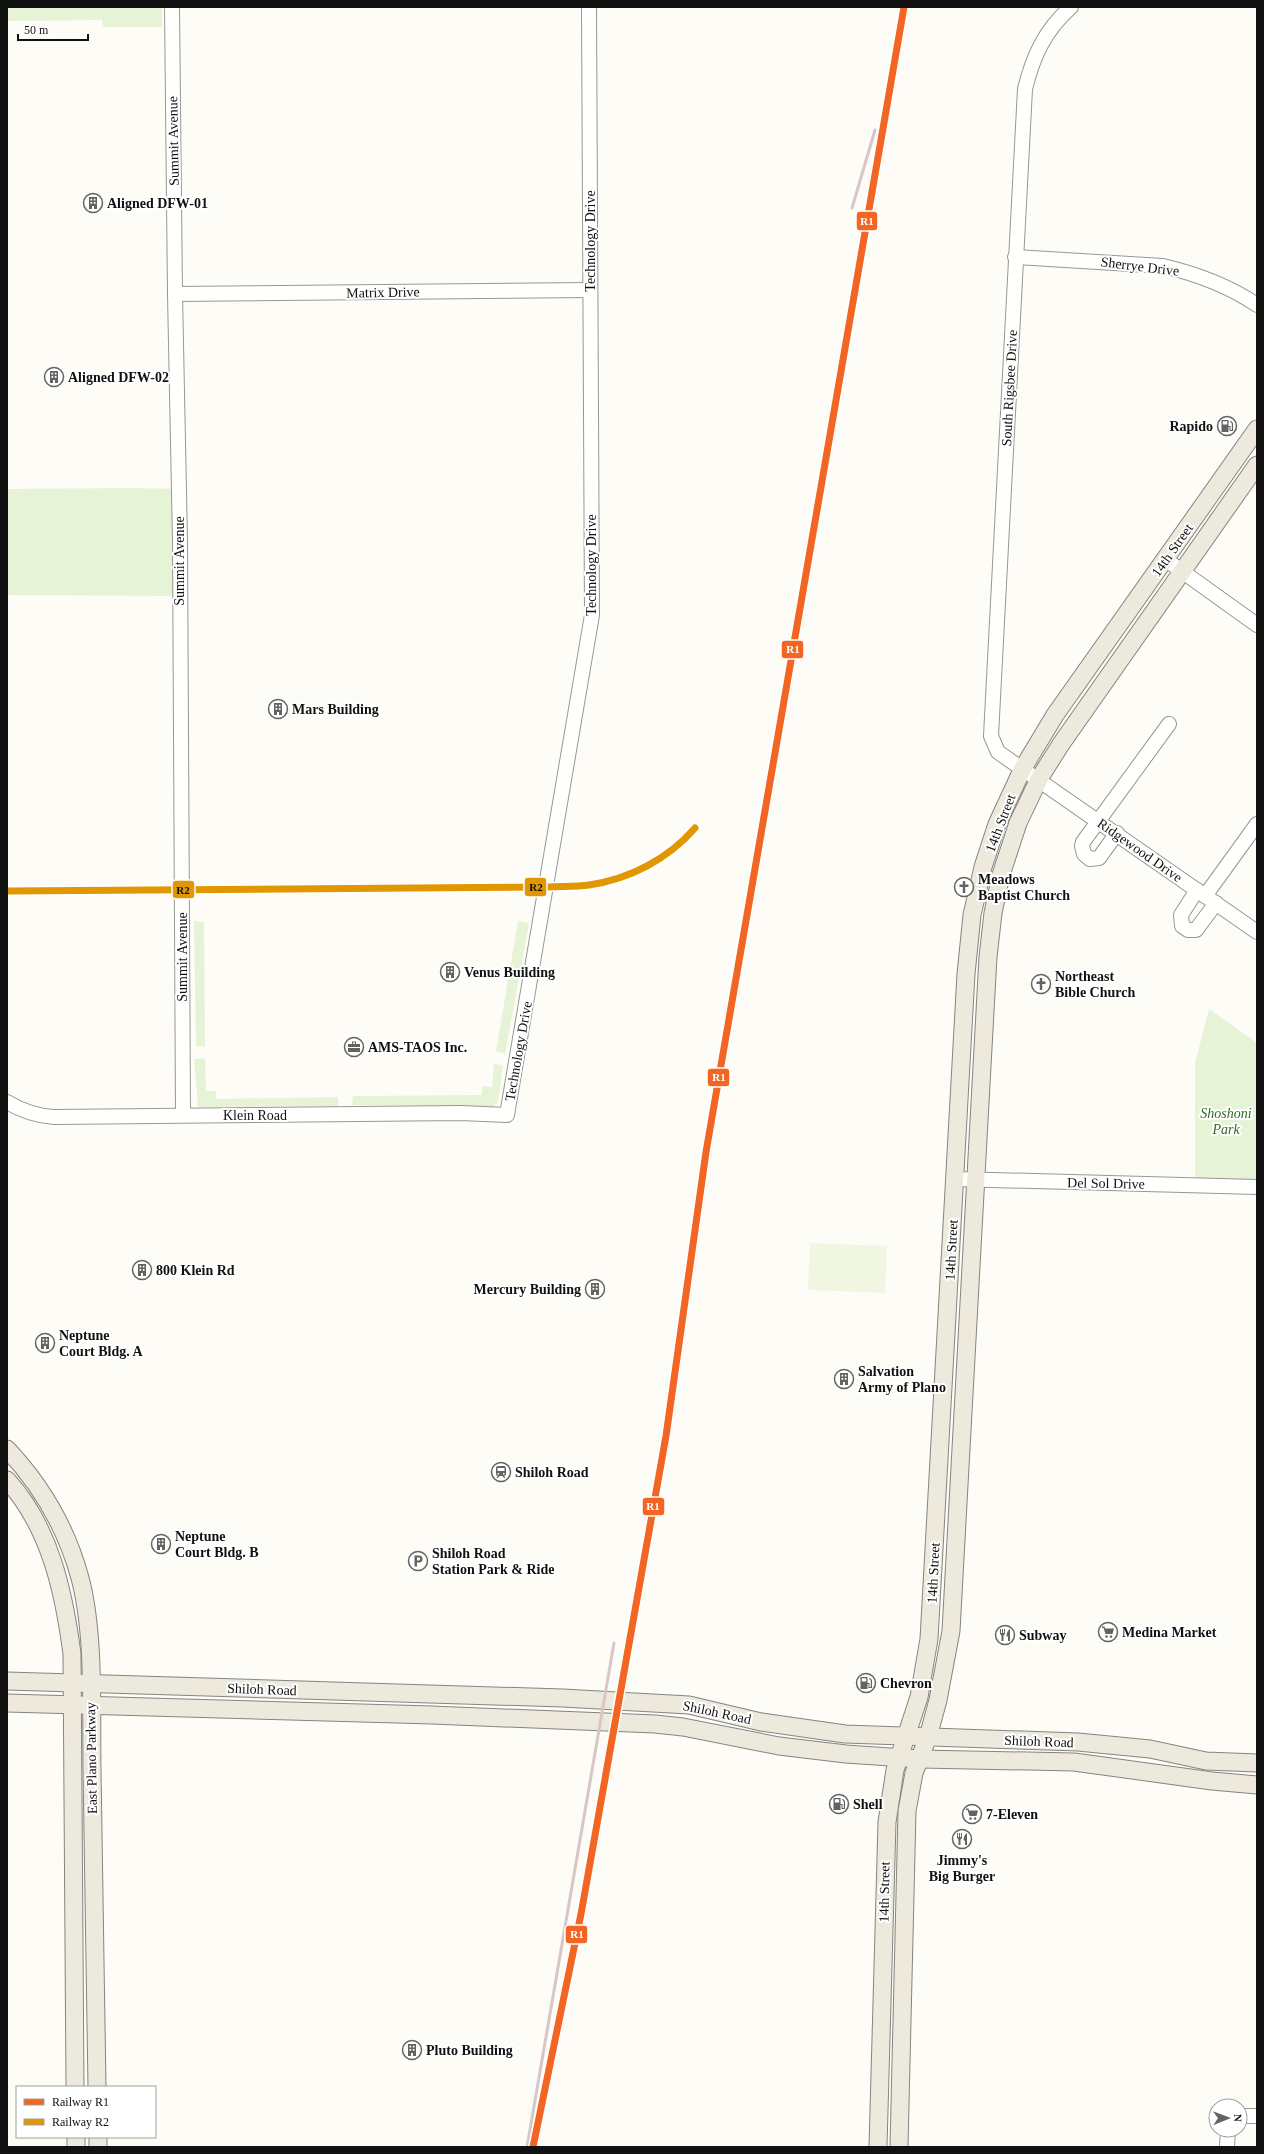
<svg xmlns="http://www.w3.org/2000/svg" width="1264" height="2154" font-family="'Times New Roman',serif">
<rect width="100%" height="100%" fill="#fdfcf7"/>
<g fill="#e7f3d7">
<path d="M7,7H162V27H103L102,20L7,21Z"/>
<path d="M134,488L176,489V596L7,595V489Z"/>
<path d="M194,921L204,922L205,1047L196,1046Z"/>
<path d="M518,921L529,923L505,1054L496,1051Z"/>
<path d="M1209,1009L1257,1043V1182L1195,1180V1063Z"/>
<path d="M205,1058L206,1091H216V1099L338,1097V1106L198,1107L194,1059Z"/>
<path d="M494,1063L503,1066L498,1102L492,1108L473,1106L352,1105L353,1096L482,1095V1086L492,1087Z"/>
</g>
<path fill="#f0f6e1" d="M810,1243L887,1246L885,1293L808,1290Z"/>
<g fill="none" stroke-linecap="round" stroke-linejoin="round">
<defs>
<g id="minor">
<path d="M172,7L175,294L180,541L183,1115"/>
<path d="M1071,7C1045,30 1033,56 1025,89L991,736L998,752L1257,932"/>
<path d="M1015,257L1163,266C1197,274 1229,286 1257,305"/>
<path d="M175,294L590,290"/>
<path d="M1165,559L1257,625"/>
<path d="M1117,833L1099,858L1090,859L1084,854L1082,846L1083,842L1169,724"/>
<path d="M1197,890L1181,915L1182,926L1188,930H1196L1216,903"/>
<path d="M1205,896L1257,824"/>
<path d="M7,1102C22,1111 37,1116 54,1117L461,1113L507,1115L592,615L589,7"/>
<path d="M955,1179L1257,1187"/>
<path d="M1240,2116H1257"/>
<path d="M1227,2147L1228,2130"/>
</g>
<g id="major">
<path d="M7,1449C41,1485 67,1530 80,1578C95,1634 91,1711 92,1769C94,1875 96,1981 97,2087"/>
<path d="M7,1480C50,1527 64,1592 72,1654L75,2087"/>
<path d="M7,1681L563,1698L689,1705L761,1722L845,1734L1078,1742L1150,1749L1206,1761L1257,1763"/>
<path d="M7,1703L432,1715L655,1724L683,1727L779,1746L846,1754L920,1759L1074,1762L1212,1781L1257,1785"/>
<path d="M76,2137V2147"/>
<path d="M98,2137V2147"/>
<path d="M878,2147L887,1822L895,1770L919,1697L929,1639L966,974L972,915L983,867L997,824L1023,768L1055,715L1257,429"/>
<path d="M899,2147L907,1811L914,1773L928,1737L938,1700L951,1631L988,957L993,913L1001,875L1018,823L1039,779L1061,744L1257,465"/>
</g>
</defs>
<use href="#minor" stroke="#979795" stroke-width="16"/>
<use href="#major" stroke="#858482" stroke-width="19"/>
<use href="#minor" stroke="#fffffe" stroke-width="14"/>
<use href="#major" stroke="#ede9dc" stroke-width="17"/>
<g stroke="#d9c6c7" stroke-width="3">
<path d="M852,208L875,130"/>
<path d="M7,891L546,887C561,886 575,887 589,885C630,879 668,859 695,828"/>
<path d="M527,2147L614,1643"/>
<path d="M533,2147L581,1914L652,1516"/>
</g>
<defs>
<path id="rail-1" d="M533,2147L581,1914L666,1436L706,1152L904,7"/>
<path id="rail-2" d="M7,891L546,887C561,886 575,887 589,885C630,879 668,859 695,828"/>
</defs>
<use href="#rail-1" stroke="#fff" stroke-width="10"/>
<use href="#rail-2" stroke="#fff" stroke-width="10"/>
<use href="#rail-1" stroke="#f26522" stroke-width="7"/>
<use href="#rail-2" stroke="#e09702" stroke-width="7"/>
</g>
<defs>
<symbol id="building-ring" viewBox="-11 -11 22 22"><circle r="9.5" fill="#fff" stroke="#646362" stroke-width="1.5"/><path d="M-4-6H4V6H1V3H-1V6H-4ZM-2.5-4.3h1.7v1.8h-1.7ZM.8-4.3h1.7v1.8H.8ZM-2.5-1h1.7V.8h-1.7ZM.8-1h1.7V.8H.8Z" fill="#646362"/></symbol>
<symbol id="fuel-ring" viewBox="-11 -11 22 22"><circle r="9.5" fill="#fff" stroke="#646362" stroke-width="1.5"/><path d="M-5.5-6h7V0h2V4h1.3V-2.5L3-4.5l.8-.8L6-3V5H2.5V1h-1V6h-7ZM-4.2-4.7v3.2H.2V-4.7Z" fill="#646362"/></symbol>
<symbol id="church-ring" viewBox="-11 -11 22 22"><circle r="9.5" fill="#fff" stroke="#646362" stroke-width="1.5"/><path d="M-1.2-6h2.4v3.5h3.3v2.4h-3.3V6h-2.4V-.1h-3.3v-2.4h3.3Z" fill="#646362"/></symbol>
<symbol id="office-ring" viewBox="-11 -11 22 22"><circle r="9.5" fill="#fff" stroke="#646362" stroke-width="1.5"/><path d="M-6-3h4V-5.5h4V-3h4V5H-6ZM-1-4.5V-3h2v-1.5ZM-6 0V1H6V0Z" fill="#646362"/></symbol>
<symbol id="station-ring" viewBox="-11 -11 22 22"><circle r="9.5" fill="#fff" stroke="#646362" stroke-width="1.5"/><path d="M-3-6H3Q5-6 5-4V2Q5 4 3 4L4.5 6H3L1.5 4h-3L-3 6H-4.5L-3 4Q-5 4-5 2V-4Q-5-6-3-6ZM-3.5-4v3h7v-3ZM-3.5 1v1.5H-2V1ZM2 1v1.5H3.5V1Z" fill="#646362"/></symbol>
<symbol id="parking-ring" viewBox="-11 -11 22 22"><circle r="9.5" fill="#fff" stroke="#646362" stroke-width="1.5"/><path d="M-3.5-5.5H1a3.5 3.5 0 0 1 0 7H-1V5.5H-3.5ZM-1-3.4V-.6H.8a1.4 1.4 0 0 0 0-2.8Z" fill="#646362"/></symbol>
<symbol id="supermarket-ring" viewBox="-11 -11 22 22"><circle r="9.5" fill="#fff" stroke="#646362" stroke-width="1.5"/><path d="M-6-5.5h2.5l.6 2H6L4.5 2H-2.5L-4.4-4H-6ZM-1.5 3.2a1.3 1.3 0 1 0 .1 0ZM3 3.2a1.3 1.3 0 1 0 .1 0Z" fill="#646362"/></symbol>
<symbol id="restaurant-ring" viewBox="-11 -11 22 22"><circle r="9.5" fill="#fff" stroke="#646362" stroke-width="1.5"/><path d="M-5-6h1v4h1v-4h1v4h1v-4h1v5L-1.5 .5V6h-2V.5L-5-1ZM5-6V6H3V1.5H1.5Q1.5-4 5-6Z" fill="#646362"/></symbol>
</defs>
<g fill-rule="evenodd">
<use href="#building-ring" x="82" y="192" width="22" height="22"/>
<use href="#building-ring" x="43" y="366" width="22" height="22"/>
<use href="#fuel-ring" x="1216" y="415" width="22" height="22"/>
<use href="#building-ring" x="267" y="698" width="22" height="22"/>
<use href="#church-ring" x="953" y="876" width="22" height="22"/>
<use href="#building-ring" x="439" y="961" width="22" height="22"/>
<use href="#church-ring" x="1030" y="973" width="22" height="22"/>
<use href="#office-ring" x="343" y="1036" width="22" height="22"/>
<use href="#building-ring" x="131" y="1259" width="22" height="22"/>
<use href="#building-ring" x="584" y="1278" width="22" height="22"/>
<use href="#building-ring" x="34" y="1332" width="22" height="22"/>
<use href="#building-ring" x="833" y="1368" width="22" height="22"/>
<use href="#station-ring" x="490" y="1461" width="22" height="22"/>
<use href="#building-ring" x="150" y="1533" width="22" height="22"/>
<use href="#parking-ring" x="407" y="1550" width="22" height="22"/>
<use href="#supermarket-ring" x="1097" y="1621" width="22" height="22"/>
<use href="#restaurant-ring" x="994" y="1624" width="22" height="22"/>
<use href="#fuel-ring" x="855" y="1672" width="22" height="22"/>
<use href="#fuel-ring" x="828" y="1793" width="22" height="22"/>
<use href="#supermarket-ring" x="961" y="1803" width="22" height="22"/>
<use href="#restaurant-ring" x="951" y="1828" width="22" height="22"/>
<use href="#building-ring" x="401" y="2039" width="22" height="22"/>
</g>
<g text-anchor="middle" stroke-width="4" stroke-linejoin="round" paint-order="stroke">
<g font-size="14" fill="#111" stroke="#fff">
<text transform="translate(173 141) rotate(-91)" y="5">Summit Avenue</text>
<text transform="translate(590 241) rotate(-90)" y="5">Technology Drive</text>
<text transform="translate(1140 266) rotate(7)" y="5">Sherrye Drive</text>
<text transform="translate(383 292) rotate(-1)" y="5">Matrix Drive</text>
<text transform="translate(1009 388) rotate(-87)" y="5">South Rigsbee Drive</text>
<text transform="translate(1172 550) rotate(-55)" y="5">14th Street</text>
<text transform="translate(179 561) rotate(-90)" y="5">Summit Avenue</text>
<text transform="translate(591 565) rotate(-90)" y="5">Technology Drive</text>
<text transform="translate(1000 823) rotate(-69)" y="5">14th Street</text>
<text transform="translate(1140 850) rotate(35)" y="5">Ridgewood Drive</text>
<text transform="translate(182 957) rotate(-90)" y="5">Summit Avenue</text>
<text transform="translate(518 1051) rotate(-80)" y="5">Technology Drive</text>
<text x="255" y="1120">Klein Road</text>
<text transform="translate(1106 1183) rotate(1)" y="5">Del Sol Drive</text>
<text transform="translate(951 1250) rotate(-87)" y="5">14th Street</text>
<text transform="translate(933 1573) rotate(-87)" y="5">14th Street</text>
<text transform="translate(262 1689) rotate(2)" y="5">Shiloh Road</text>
<text transform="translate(717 1712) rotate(12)" y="5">Shiloh Road</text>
<text transform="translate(1039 1741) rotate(2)" y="5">Shiloh Road</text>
<text transform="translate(91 1758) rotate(-91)" y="5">East Plano Parkway</text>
<text transform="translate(884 1892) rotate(-89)" y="5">14th Street</text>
</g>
<g font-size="14" font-weight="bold" fill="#111" stroke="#fff" text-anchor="start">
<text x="107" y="208">Aligned DFW-01</text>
<text x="68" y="382">Aligned DFW-02</text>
<text x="1213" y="431" text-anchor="end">Rapido</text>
<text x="292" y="714">Mars Building</text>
<text x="978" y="884">Meadows<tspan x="978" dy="16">Baptist Church</tspan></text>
<text x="464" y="977">Venus Building</text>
<text x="1055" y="981">Northeast<tspan x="1055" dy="16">Bible Church</tspan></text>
<text x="368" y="1052">AMS-TAOS Inc.</text>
<text x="156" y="1275">800 Klein Rd</text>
<text x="581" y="1294" text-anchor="end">Mercury Building</text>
<text x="59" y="1340">Neptune<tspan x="59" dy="16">Court Bldg. A</tspan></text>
<text x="858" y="1376">Salvation<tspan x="858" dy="16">Army of Plano</tspan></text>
<text x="515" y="1477">Shiloh Road</text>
<text x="175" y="1541">Neptune<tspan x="175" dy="16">Court Bldg. B</tspan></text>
<text x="432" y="1558">Shiloh Road<tspan x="432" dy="16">Station Park &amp; Ride</tspan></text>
<text x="1122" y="1637">Medina Market</text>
<text x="1019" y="1640">Subway</text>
<text x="880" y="1688">Chevron</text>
<text x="853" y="1809">Shell</text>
<text x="986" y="1819">7-Eleven</text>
<text x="962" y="1865" text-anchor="middle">Jimmy's<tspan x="962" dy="16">Big Burger</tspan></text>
<text x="426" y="2055">Pluto Building</text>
</g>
<g font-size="14" font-style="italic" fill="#2f6b1f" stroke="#fff">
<text x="1226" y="1118">Shoshoni<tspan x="1226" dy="16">Park</tspan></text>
</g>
</g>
<g stroke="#fff" stroke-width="1.5">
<rect x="856" y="211" width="22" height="20" rx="4" fill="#f26522"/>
<rect x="781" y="640" width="23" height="19" rx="4" fill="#f26522"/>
<rect x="524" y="877" width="23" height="20" rx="4" fill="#e09702"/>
<rect x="172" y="880" width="23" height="19" rx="4" fill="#e09702"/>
<rect x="707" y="1068" width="23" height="19" rx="4" fill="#f26522"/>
<rect x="642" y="1497" width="23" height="19" rx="4" fill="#f26522"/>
<rect x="565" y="1925" width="23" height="19" rx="4" fill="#f26522"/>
</g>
<g font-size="11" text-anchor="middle" font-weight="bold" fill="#fff">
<text x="867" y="225">R1</text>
<text x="793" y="653">R1</text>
<text x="719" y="1081">R1</text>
<text x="653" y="1510">R1</text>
<text x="577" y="1938">R1</text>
</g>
<g font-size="11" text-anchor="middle" font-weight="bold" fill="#111">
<text x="536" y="891">R2</text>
<text x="183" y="894">R2</text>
</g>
<rect width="1264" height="2154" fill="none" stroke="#111111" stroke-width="16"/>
<rect x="16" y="2086" width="140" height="52" fill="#ffffff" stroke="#a0a0a0"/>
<rect x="24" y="2099" width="20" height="6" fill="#f26522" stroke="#a0a0a0"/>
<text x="52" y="2106" font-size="12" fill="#111111">Railway R1</text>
<rect x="24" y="2119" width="20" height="6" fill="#e09702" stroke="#a0a0a0"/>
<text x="52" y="2126" font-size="12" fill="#111111">Railway R2</text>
<g transform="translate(1228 2118) rotate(89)"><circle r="19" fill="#ffffff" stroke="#a0a0a0"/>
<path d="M0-3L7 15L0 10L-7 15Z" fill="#646362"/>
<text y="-6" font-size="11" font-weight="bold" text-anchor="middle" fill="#111111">N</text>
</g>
<path d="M18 34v6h70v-6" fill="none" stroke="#111111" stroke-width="2"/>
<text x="24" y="34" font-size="12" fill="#111111" stroke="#ffffff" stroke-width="3" paint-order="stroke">50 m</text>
</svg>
